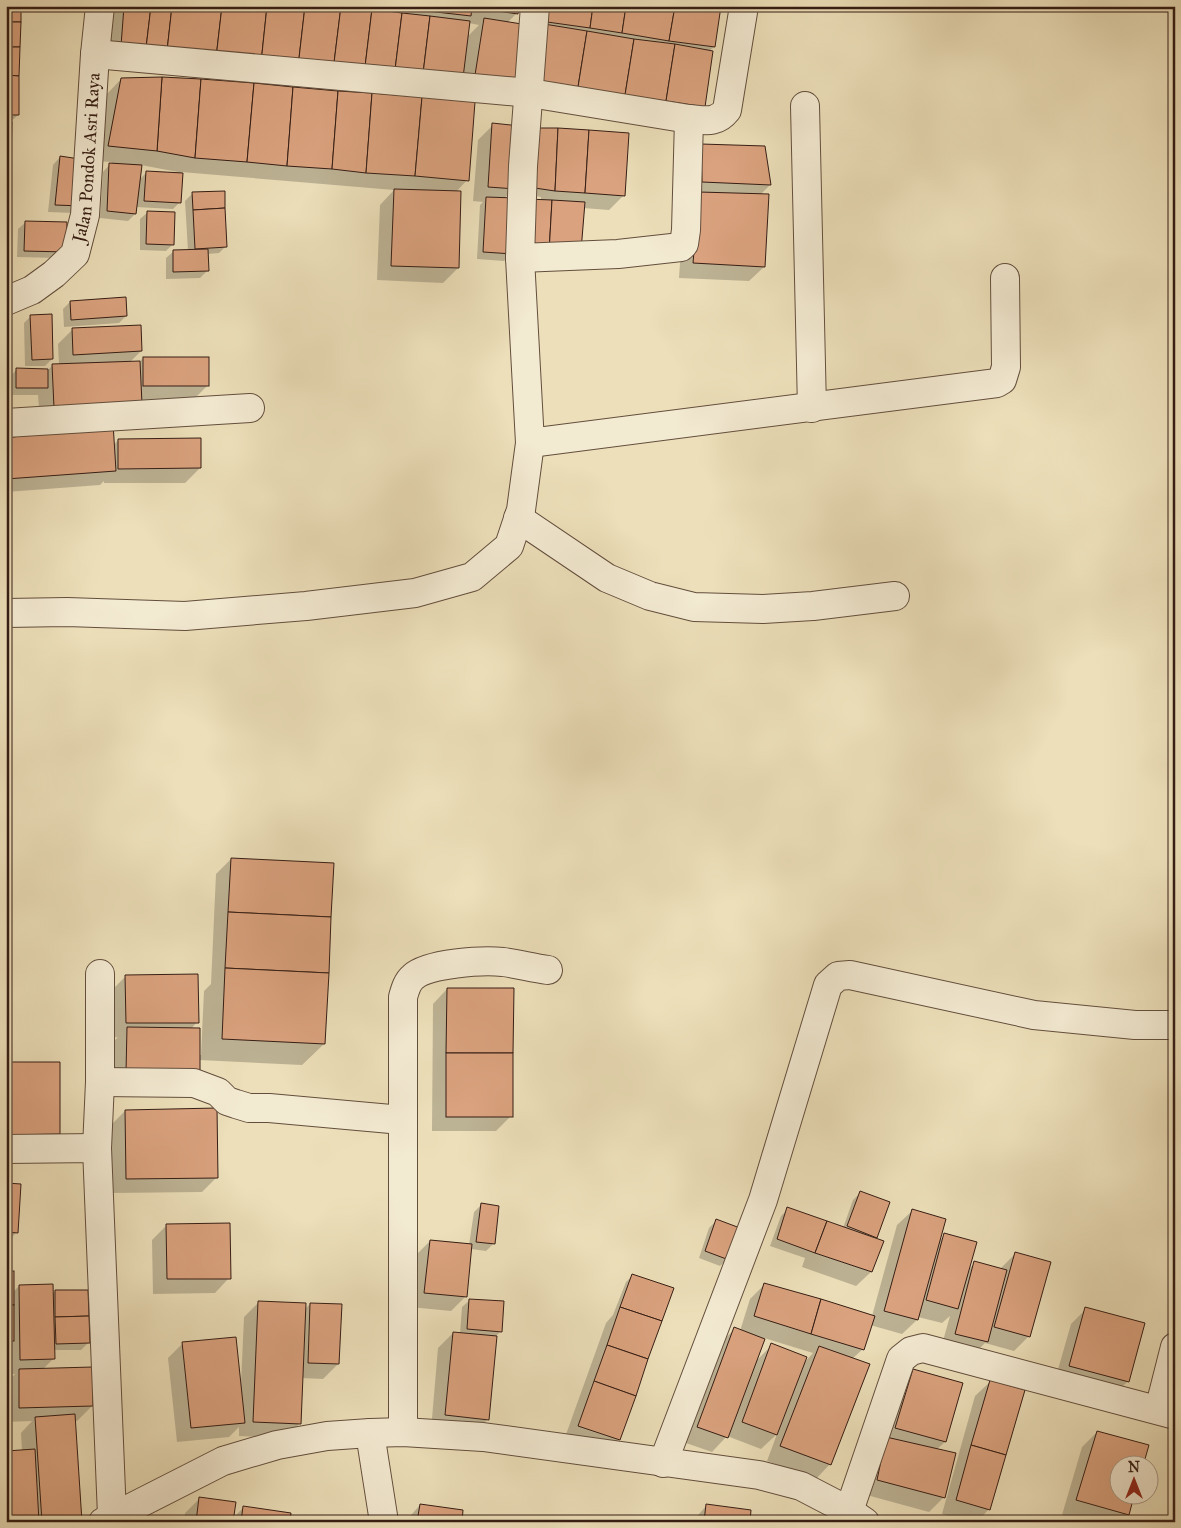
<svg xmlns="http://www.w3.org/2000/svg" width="1181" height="1528" font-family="'IM FELL Great Primer',serif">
<rect width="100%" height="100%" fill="#ecdfb9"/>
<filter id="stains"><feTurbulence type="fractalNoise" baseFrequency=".004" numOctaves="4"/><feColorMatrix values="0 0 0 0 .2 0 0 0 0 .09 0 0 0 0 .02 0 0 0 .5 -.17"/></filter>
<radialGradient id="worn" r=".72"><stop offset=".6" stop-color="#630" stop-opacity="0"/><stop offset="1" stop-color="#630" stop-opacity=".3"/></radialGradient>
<g fill="#0003" fill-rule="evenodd">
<path d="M6,6L18,115L9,123L6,247Z"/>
<path d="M111,6H518L516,14L507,23L527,26L530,6H720L714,47L709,51L703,106L689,121L461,89L446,101L467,180L456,192L458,268L443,283L377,280L380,205L394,190L181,172L180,202L173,209L136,207L135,214L128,221L100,218L103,172L112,162L94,161L107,94L121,79L398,97V95L107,61ZM469,23L479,25L467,37ZM141,165L178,172V174L147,172L139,180Z"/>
<path d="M493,125L514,188L504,199L511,254L504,261L477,259L480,205L483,202L473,201L478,140Z"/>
<path d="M532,129L624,195L609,210L583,208L541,201V197L522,194Z"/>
<path d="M764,148L770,185L760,195L764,267L749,281L679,278L687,160Z"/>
<path d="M60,157L84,161L74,213L48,212L53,165Z"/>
<path d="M192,194L226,246L219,253L207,254L208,270L200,278L166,279V258L174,251H188L185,201Z"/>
<path d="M148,212L173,244L166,251L140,250V219Z"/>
<path d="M26,222L66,223L58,258L17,257L18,229Z"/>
<path d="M70,302L126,316L119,323L64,327L63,309Z"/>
<path d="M31,316L52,359L45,366H25L24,323Z"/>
<path d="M72,330L141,351L129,363L139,362L143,358L208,385L193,400H141L40,422L38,395H9L10,377L17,369L48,370L53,365H59L58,344Z"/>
<path d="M6,439L113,446L118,440L200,468L185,483H104V481L100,485L6,492Z"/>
<path d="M231,859L324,1044L302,1065L199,1060L112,1086V1043L118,1037L112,1038L111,991L126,976L197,1022L191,1029L199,1055H201L204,991L211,984L216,874Z"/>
<path d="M447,989L511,1116L496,1131H432L433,1004Z"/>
<path d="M8,1063L59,1134L44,1149H6V1065Z"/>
<path d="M125,1111L217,1177L202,1192L112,1193L110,1126Z"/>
<path d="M6,1184L17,1232L6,1243Z"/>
<path d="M860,1193L876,1237L874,1239L871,1272L856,1286L802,1267L805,1258L770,1246L781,1216L788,1209L843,1228L853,1200Z"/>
<path d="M481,1205L493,1244L486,1251L471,1249L465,1297L451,1311L410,1307L415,1256L430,1241L469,1245L474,1212Z"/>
<path d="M912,1211L939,1241L945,1235L968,1270L975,1263L1000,1269L1016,1253L1029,1336L1014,1351L985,1343L972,1356L941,1348L950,1316L942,1323L918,1317L917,1320L902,1334L870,1325L863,1349L852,1359L830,1464L816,1479L767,1461L777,1434L761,1449L727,1436L712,1452L683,1442L720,1343L735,1329L740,1331L750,1299L765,1284L872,1316L897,1225ZM764,1338L813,1353L804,1363L772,1345L756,1361Z"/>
<path d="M716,1221L728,1259L720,1266L699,1258L709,1228Z"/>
<path d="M167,1225L229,1278L215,1293L153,1294L152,1240Z"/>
<path d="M6,1272L12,1293L19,1286L52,1294L55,1291L88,1343L81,1350H53V1359L42,1370L92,1406L77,1421H74L80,1522H6L22,1451L21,1433L32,1421L6,1422V1383L15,1374H6Z"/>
<path d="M633,1275L661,1320L619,1440L604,1454L564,1440L606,1323L613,1315L626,1282Z"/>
<path d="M470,1300L500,1332L495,1337L488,1419L473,1434L431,1430L438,1348L453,1333L460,1334L462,1307Z"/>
<path d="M259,1302L305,1309L310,1304L338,1364L323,1379L302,1378L300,1423L285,1438L239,1436V1427L229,1437L177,1442L168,1358L183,1343L241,1384L244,1317Z"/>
<path d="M1086,1309L1128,1381L1113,1396L1055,1380L1071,1324Z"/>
<path d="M913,1370L945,1442L936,1450L944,1497L929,1512L863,1494L899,1385Z"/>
<path d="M990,1382L989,1509L977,1522H967L942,1514L975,1396Z"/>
<path d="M1097,1432L1118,1466V1496H1133L1128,1514L1120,1522H1087L1062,1515L1082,1447Z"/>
<path d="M200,1498L232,1519L244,1507L289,1522H184L185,1513Z"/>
<path d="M420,1505L460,1522H405Z"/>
<path d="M707,1505L748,1522H692Z"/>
</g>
<g fill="#daa27e" stroke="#351d14">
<rect x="6" y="6" width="15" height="16"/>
<path d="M124,6H151L146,48L121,46Z"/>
<path d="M151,6H172L167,51L146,48Z"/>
<path d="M172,6H222L216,58L167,51Z"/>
<path d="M222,6H267L261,63L216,58Z"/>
<path d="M267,6H305L298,67L261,63Z"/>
<path d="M305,6H341L333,71L298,67Z"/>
<path d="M341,6L372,9L364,75L333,71Z"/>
<path d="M399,6H437L436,12L398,8Z"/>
<path d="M437,6H472L471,16L436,12Z"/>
<path d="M478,6H519L518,14L477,8Z"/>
<path d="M542,6H593L590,28L540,21Z"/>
<path d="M593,6H626L622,33L590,28Z"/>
<path d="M626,6H675L669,41L622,33Z"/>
<path d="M675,6H721L715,47L669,41Z"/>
<path d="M372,9L402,13L394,78L364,75Z"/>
<path d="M402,13L430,16L422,82L394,78Z"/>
<path d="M430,16L470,21L462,86L422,82Z"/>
<path d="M484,18L528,25L519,81L475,75Z"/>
<path d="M6,22H21L20,47H6Z"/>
<path d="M544,24L587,31L578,87L535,81Z"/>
<path d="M587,31L634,39L625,95L578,87Z"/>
<path d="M634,39L675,44L666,101L625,95Z"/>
<path d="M675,44L713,51L705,107L666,101Z"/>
<path d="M6,47H20L19,76L6,75Z"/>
<path d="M6,75L19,76V115H6Z"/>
<path d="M162,77L201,79L195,158L157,151Z"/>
<path d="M162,77L157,151L108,146L121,78Z"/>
<path d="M201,79L254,83L247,162L195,158Z"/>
<path d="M254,83L293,87L287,166L247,162Z"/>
<path d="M293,87L338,91L332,169L287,166Z"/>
<path d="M338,91L372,93L366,173L332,169Z"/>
<path d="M372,93L422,97L415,176L366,173Z"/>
<path d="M422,97L475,102L469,181L415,176Z"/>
<path d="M6,122H12L11,151H6Z"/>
<path d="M492,123L520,126L516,189L488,187Z"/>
<path d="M531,128H558L555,191L528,187Z"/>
<path d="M558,128L589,130L585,193L555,191Z"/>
<path d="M589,130L629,133L625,196L585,193Z"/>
<path d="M701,144L765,146L771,185L702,182Z"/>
<rect x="6" y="151" width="5" height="38"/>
<path d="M60,156L86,160L82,206L55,205Z"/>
<path d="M109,163L142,165L136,214L107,211Z"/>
<path d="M146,171L183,173L181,203L144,201Z"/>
<path d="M6,189H11L9,246H6Z"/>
<path d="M394,189L461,191L459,268L391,266Z"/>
<path d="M225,191V208L193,210L192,192Z"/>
<path d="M699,192L769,194L765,267L693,263Z"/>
<path d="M486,197L516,198L513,254L483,252Z"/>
<path d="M527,199L552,200L549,253L532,252Z"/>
<path d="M552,200L585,202L581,251L549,253Z"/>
<path d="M225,208L227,247L195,249L193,210Z"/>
<path d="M147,211L175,212L174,245L146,244Z"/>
<path d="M25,221L67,222L66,252L24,251Z"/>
<path d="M208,249L209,271L173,272V250Z"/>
<path d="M126,297L127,316L71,320L70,301Z"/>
<path d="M52,314L53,359L32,360L30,315Z"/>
<path d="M141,325L142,351L73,355L72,328Z"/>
<rect x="143" y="357" width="66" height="29"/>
<path d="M140,361L142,404L54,408L52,364Z"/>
<path d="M16,368L48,369V388H16Z"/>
<path d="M113,423L116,471L6,479V438Z"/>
<path d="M201,438V468L118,469V439Z"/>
<path d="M231,858L334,863L331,917L228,912Z"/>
<path d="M228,912L331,917L329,973L225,968Z"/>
<path d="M225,968L329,973L325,1044L222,1039Z"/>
<path d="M198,974L199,1023H126L125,975Z"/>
<path d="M447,988H514L513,1053H446Z"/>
<path d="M127,1027L200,1028V1073L126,1072Z"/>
<rect x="446" y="1053" width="67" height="64"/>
<path d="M7,1062H60V1134L9,1135Z"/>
<path d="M217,1108L218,1178L126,1179L125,1110Z"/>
<path d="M6,1183L21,1184L18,1233L6,1232Z"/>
<path d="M860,1191L890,1202L877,1238L847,1226Z"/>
<path d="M481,1203L499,1206L495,1244L476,1242Z"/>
<path d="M787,1207L827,1221L815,1253L777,1239Z"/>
<path d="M912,1209L946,1219L918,1320L884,1311Z"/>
<path d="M716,1219L740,1228L729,1260L705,1251Z"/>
<path d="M827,1221L884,1241L872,1272L815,1253Z"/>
<path d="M230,1223L231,1279H167L166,1224Z"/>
<path d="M944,1233L977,1242L958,1309L926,1300Z"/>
<path d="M430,1240L472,1244L467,1297L424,1293Z"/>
<path d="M1015,1252L1051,1262L1030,1337L994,1327Z"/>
<path d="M974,1261L1007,1270L988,1342L955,1334Z"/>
<rect x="6" y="1271" width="8" height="34"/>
<path d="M632,1274L674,1288L662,1321L620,1307Z"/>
<path d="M764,1283L821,1299L811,1334L754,1316Z"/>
<path d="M53,1284L55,1359L20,1360L19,1285Z"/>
<path d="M55,1290H88L89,1316L55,1317Z"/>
<path d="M469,1299L504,1301L502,1332L467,1329Z"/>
<path d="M821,1299L875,1316L864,1350L811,1334Z"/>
<path d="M258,1301L306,1303L301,1424L253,1422Z"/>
<path d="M310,1303L342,1304L339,1364L308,1363Z"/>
<rect x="6" y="1305" width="8" height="36"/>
<path d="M620,1307L662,1321L648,1359L607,1345Z"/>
<path d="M1085,1307L1145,1323L1129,1382L1069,1366Z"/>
<path d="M89,1316L90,1343L56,1344L55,1317Z"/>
<path d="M734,1327L765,1339L728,1438L697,1427Z"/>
<path d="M453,1332L497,1336L489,1420L445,1415Z"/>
<path d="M236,1337L245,1423L191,1428L182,1342Z"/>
<path d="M771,1343L807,1357L777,1435L742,1422Z"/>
<path d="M607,1345L648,1359L636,1396L594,1381Z"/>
<path d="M819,1346L870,1364L831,1465L780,1446Z"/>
<path d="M93,1367V1406L19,1408V1369Z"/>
<path d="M913,1369L963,1383L946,1442L895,1428Z"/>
<path d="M990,1380L1025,1390L1006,1455L971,1445Z"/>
<path d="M594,1381L636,1396L620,1440L578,1426Z"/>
<path d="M75,1414L82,1522H42L35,1417Z"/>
<path d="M1097,1431L1149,1445L1143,1466H1118V1496H1134L1129,1515L1076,1500Z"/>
<path d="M886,1437L956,1453L945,1498L877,1480Z"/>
<path d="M971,1445L1006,1455L990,1510L956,1500Z"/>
<path d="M35,1449L39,1522H6V1451Z"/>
<path d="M199,1497L236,1502L233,1522H196Z"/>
<path d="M420,1504L463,1510L462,1522H417Z"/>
<path d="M706,1504L751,1510L750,1522H704Z"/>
<path d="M243,1506L291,1513L290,1522H241Z"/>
<path d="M502,1520L531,1522H502Z"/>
</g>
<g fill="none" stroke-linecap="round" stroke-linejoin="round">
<defs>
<g id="minor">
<path d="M535,6L523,166L520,258L618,254L681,247L684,244L686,230L689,119"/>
<path d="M95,54L530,93L689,119C705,120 716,124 727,110L744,6"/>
<path d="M805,106L812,408"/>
<path id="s1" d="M6,301L32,290L54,274L75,254L85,215L95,54L100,6"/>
<path d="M6,423L250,408"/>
<path d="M530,443L997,383L1002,380L1006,367L1005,278"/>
<path d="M518,518L607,578L650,596L694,607L763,609L813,606L895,596"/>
<path d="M6,613L67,612L185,616L306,606L415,593L472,577L509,546L521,510L530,443L520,258"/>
<path d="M100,1082L194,1083L218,1092L227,1101L236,1104L249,1108H269L402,1120"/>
<path d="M97,1148L100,1082V974"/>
<path d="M6,1149L97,1148L112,1516"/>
<path d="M1159,1410L1175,1347"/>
<path d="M403,1432V997C405,990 407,982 413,977C428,963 483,960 503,962C518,964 533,968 548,970"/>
<path d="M370,1433L384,1522"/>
<path d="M663,1463L763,1200L828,985L838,976L850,975L1034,1015L1135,1025H1175"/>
<path d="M849,1511L901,1359L911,1351L923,1348L1175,1415"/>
<path d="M103,1522L223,1461L277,1445L327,1436L370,1433L403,1432L483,1437L759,1475L801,1486L849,1511L865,1522"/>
</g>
</defs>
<use href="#minor" stroke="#634e3d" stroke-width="30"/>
<use href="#minor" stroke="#f3ead2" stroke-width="28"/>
</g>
<g text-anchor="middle" stroke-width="4" stroke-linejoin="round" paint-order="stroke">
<g font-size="18" fill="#351d14" stroke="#f3ead2">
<text dy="6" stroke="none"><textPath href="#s1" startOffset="182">Jalan Pondok Asri Raya</textPath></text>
</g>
</g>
<rect width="1181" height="1528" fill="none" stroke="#ecdfb9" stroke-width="25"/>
<rect x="8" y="8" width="1166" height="1513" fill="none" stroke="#351d14" stroke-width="2.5"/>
<rect x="12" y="12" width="1156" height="1503" fill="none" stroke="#351d14"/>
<g transform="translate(1134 1480)"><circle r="24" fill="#f3ead2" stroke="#a79886"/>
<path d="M0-4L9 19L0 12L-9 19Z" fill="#8f2418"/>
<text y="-8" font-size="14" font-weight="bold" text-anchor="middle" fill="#351d14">N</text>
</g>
<rect width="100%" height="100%" filter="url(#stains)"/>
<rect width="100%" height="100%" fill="url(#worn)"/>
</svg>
